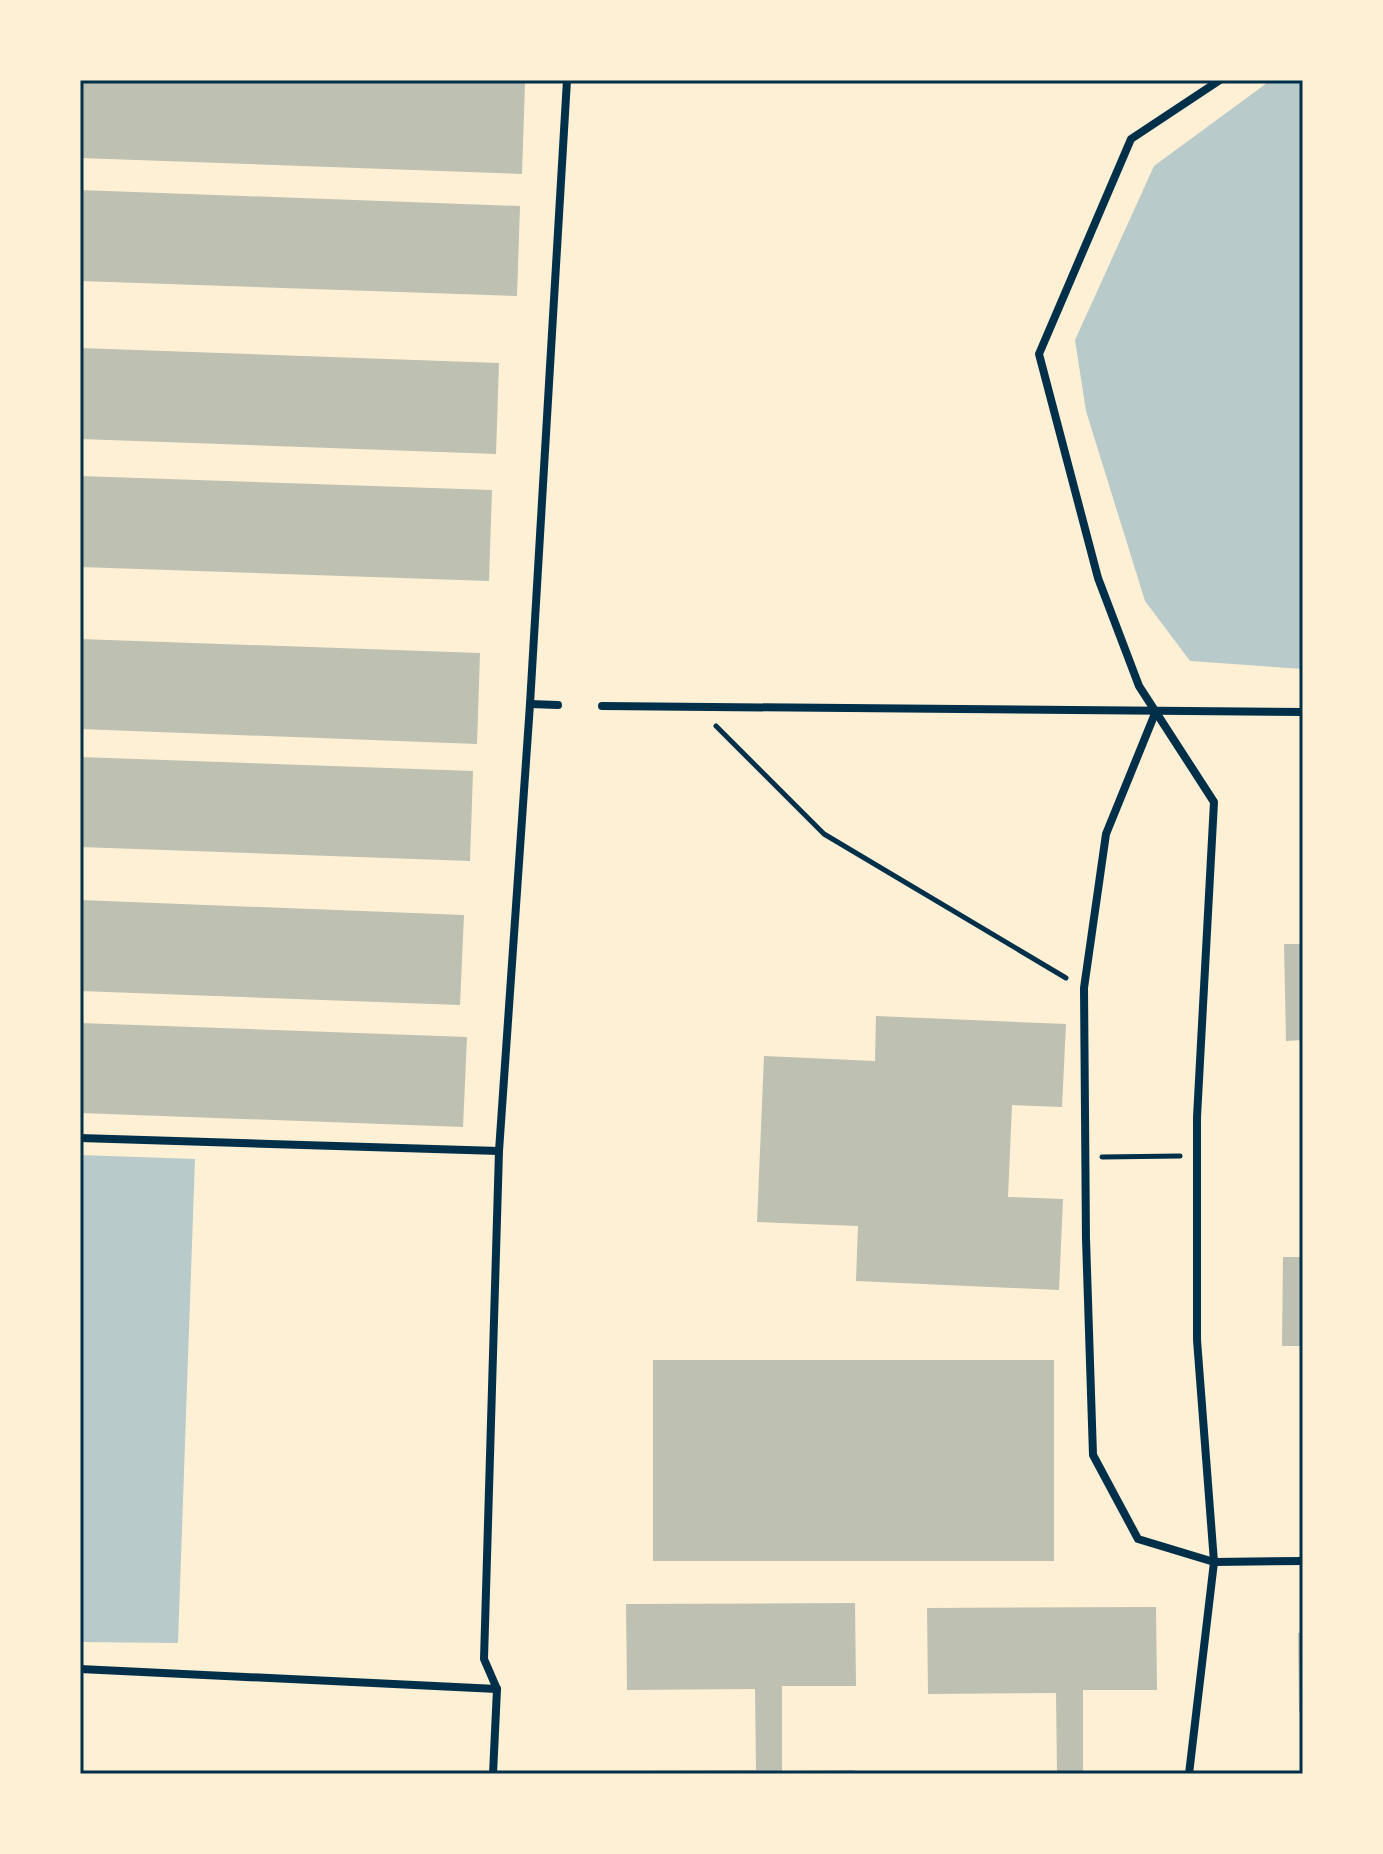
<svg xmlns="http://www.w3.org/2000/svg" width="1383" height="1854" font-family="'DejaVu Sans',sans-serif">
<rect width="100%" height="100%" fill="#fdf0d5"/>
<g fill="#b9caca">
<path d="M1271,80H1303V669L1190,661L1145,601L1086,411L1075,340L1154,166Z"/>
<path d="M80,1155L195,1159L178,1643L80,1642Z"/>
</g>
<g fill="#bec0b2">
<path d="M80,80H431L525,83L522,174L80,158Z"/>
<path d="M80,190L520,206L517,296L80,281Z"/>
<path d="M80,348L499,363L496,454L80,439Z"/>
<path d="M80,476L492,490L489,581L80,567Z"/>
<path d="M80,639L480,653L477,744L80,729Z"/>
<path d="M80,757L473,771L470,861L80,847Z"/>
<path d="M80,900L464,915L460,1005L80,991Z"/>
<path d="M1284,944H1303V1040L1286,1041Z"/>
<path d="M876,1016L1066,1024L1062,1107L1012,1105L1008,1197L1063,1199L1059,1290L856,1281L858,1226L757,1222L764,1056L875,1061Z"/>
<path d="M80,1023L467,1037L463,1127L80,1113Z"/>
<path d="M1283,1257H1303V1346H1282Z"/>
<rect x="653" y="1360" width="401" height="201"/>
<path d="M855,1603L856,1686H782V1771L855,1770V1774H632V1771L756,1770L755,1689L627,1690L626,1604Z"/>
<path d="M1156,1607L1157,1690H1083V1774H1057L1056,1693L928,1694L927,1608Z"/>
<path d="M1298,1633H1303V1712H1299Z"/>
</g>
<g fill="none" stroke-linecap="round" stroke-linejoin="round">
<g stroke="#003049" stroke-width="5">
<path d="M716,726L824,834L1066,978"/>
<path d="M1102,1157L1180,1156"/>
</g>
<g stroke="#003049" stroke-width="8">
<path d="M530,704L558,705"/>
<path d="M602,706L1303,712"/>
<path d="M1156,711L1106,834L1084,988L1086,1239L1093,1455L1138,1539L1214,1562L1303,1561"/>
<path d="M80,1138L499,1151"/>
<path d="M80,1669L497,1689"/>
<path d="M493,1774L497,1689L484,1659L499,1151L530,704L567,80"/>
<path d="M1189,1774L1214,1562L1197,1340V1117L1214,802L1139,686L1098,578L1039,354L1131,139L1220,80"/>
</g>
</g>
<rect width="1383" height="1854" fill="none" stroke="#fdf0d5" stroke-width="164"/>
<rect x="82" y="82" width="1219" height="1690" fill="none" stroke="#003049" stroke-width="3"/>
</svg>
